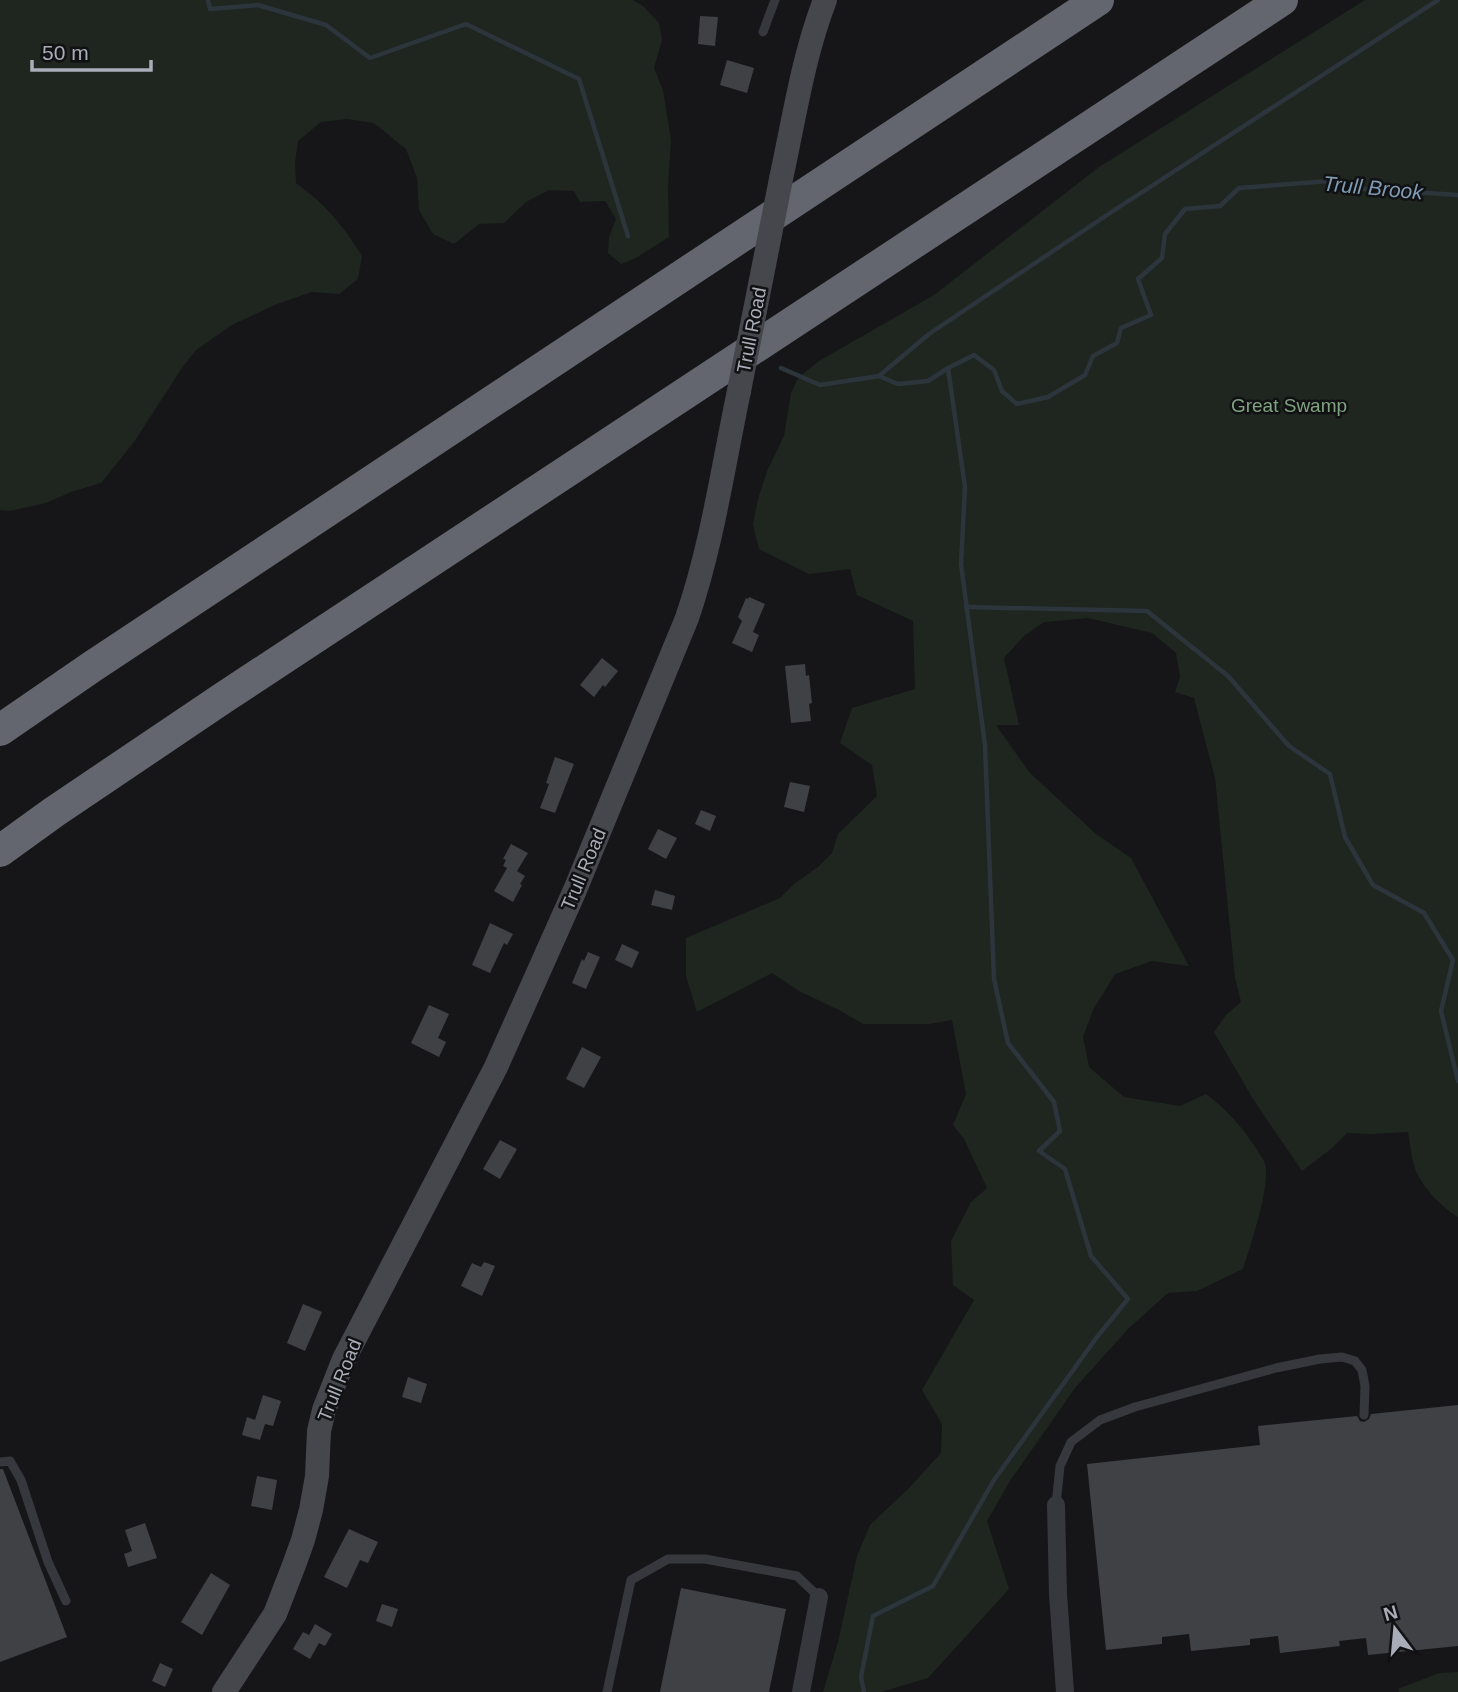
<svg xmlns="http://www.w3.org/2000/svg" width="1458" height="1692" font-family="Arial,sans-serif">
<rect width="100%" height="100%" fill="#161618"/>
<g fill="#1e261f">
<path d="M0,0H633L643,6L659,23L662,40L654,68L663,90L671,140L668,186L669,237L634,259L621,264L608,253L609,237L616,219L605,201L580,202L574,191L549,190L526,202L504,223L479,224L454,244L433,234L419,210L417,178L406,149L374,123L347,119L321,122L298,141L295,163L296,183C327,206 342,224 362,256L358,279L339,294L312,292L277,304L232,325L196,350L182,368L134,442L101,483L71,492L46,503L10,511L0,510Z"/>
<path d="M1365,0H1458V1217C1440,1206 1421,1186 1414,1166C1411,1155 1410,1143 1408,1132L1372,1134L1347,1133L1332,1148L1302,1171L1253,1099L1214,1032L1226,1015L1241,1002L1235,978L1215,778L1194,698L1175,692L1180,677L1176,653L1152,633L1088,618L1044,622L1024,636L1004,658L1019,725H996L1029,772L1096,834L1131,858L1189,966L1152,961L1115,974L1093,1010L1083,1037L1089,1067L1124,1097L1180,1106L1206,1094C1227,1110 1243,1127 1257,1150C1259,1154 1264,1159 1265,1164C1271,1185 1250,1247 1243,1269L1197,1291L1168,1293L1128,1329L1075,1388L1010,1481L987,1521L1009,1589L928,1678L881,1692H823L838,1642L857,1556L870,1525L909,1488L941,1453L942,1424L922,1390L974,1300L953,1285L951,1241L971,1202L987,1188L964,1139L953,1125L966,1094L952,1020L929,1024H863L841,1011L801,992L772,973L697,1012L686,976V938L780,898L794,884L819,866L832,853L838,834L877,796L872,765L840,743L852,708L915,689L913,621L857,595L850,569L809,574L759,549L753,525L758,499L767,471L784,436L791,393L798,378L819,361L934,295L1099,167Z"/>
<path d="M1458,1672V1692H1399L1398,1689L1439,1673Z"/>
</g>
<g fill="none" stroke-linecap="round" stroke-linejoin="round">
<g stroke="#2c353c" stroke-width="4.5">
<path d="M208,0L210,9L258,5L326,25L370,58L466,24L579,79L628,236"/>
<path d="M781,368L820,385L879,376L898,384L928,381L948,368L974,355L994,370L1002,391L1017,404L1048,397L1085,375L1093,356L1117,343L1121,328L1151,315L1138,279L1162,258L1165,234L1185,209L1220,206L1239,188L1329,181L1349,188L1458,195"/>
<path d="M879,376L929,334L1110,213L1438,0"/>
<path d="M966,607L1147,611L1228,676L1289,746L1330,774L1345,837L1373,885L1424,913L1453,960L1441,1011L1458,1081"/>
<path d="M864,1692L861,1677L873,1616L933,1586L994,1480L1097,1337L1128,1299L1091,1256L1065,1169L1039,1151L1060,1131L1054,1102L1008,1043L994,979L985,745L961,564L965,487L948,368"/>
</g>
</g>
<g fill="#404145">
<path d="M700,16L718,17L715,46L698,44Z"/>
<path d="M727,60L754,68L747,93L720,85Z"/>
<path d="M749,597L765,604L753,632L759,635L752,652L732,643L742,621L738,617L746,598L748,599Z"/>
<path d="M602,658L618,671L605,687L603,685L594,697L580,685Z"/>
<path d="M805,664L806,676L809,675L812,703L809,704L811,721L791,723L785,666Z"/>
<path d="M555,757L574,764L555,813L540,808L549,784L546,783Z"/>
<path d="M790,782L810,786L804,812L784,807Z"/>
<path d="M701,810L716,816L710,831L695,824Z"/>
<path d="M658,829L677,838L666,859L648,849Z"/>
<path d="M511,844L528,853L517,871L525,876L520,884L522,885L513,902L494,891L507,868L503,866L506,860L503,859Z"/>
<path d="M655,890L675,896L672,910L651,905Z"/>
<path d="M490,923L513,934L507,945L504,943L490,973L472,965Z"/>
<path d="M622,944L639,952L632,968L615,960Z"/>
<path d="M588,952L600,957L586,989L572,983L582,959L584,961Z"/>
<path d="M429,1005L449,1014L438,1038L446,1042L439,1057L411,1043Z"/>
<path d="M582,1047L601,1057L584,1088L566,1079Z"/>
<path d="M500,1140L517,1149L500,1179L483,1169Z"/>
<path d="M484,1262L495,1266L482,1296L461,1286L472,1263L481,1267Z"/>
<path d="M303,1304L322,1312L305,1351L287,1343Z"/>
<path d="M408,1377L427,1384L421,1403L402,1397Z"/>
<path d="M263,1395L281,1401L273,1426L265,1424L260,1440L242,1435L247,1417L255,1420Z"/>
<path d="M1458,1405V1646L1368,1655L1366,1638L1339,1641L1340,1646L1280,1653L1278,1636L1250,1639V1645L1191,1651L1189,1634L1162,1637V1644L1106,1650L1087,1464L1260,1445L1258,1426L1357,1416L1360,1421L1364,1422L1369,1419L1371,1414Z"/>
<path d="M0,1469H3L67,1637L0,1662Z"/>
<path d="M257,1476L277,1480L272,1510L251,1506Z"/>
<path d="M145,1523L157,1558L128,1567L124,1554L132,1551L125,1530Z"/>
<path d="M349,1529L378,1542L368,1563L360,1560L347,1588L324,1577Z"/>
<path d="M211,1573L230,1585L202,1635L181,1622Z"/>
<path d="M681,1588L786,1609L769,1692H660Z"/>
<path d="M382,1604L398,1609L392,1627L376,1621Z"/>
<path d="M315,1624L332,1634L325,1646L319,1643L310,1659L293,1649L303,1632L309,1635Z"/>
<path d="M160,1663L173,1669L165,1687L152,1681Z"/>
</g>
<g fill="none" stroke-linecap="round" stroke-linejoin="round">
<g stroke="#37383d" stroke-width="9">
<path d="M763,32L775,0"/>
<path d="M0,1462L10,1461L21,1480L48,1562L66,1601"/>
<path d="M1056,1505L1060,1466L1071,1442L1100,1420L1135,1407L1276,1368L1320,1359L1342,1357L1355,1361L1362,1370L1365,1386L1364,1415"/>
<path d="M607,1692L631,1580L668,1559H705L797,1576L819,1597"/>
</g>
<g stroke="#37383d" stroke-width="18">
<path d="M1056,1505L1058,1594L1065,1692"/>
<path d="M801,1692L819,1597"/>
</g>
<g stroke="#45474d" stroke-width="24">
<path d="M781,179C794,119 803,57 825,0"/>
<path d="M224,1692L275,1614L294,1565L303,1540L311,1510L317,1476L319,1431L324,1410L344,1359L496,1067L575,890L687,618C712,545 723,467 739,391"/>
</g>
<g stroke="#63666e" stroke-width="32">
<path d="M0,730L93,666L1098,0"/>
<path d="M0,851L54,812L223,698L1282,0"/>
</g>
<path stroke="#45474d" stroke-width="24" d="M739,391L781,179"/>
</g>
<g text-anchor="middle" stroke-width="5" stroke-linejoin="round" paint-order="stroke">
<g font-size="19" fill="#a8adb8" stroke="#111113">
<text transform="translate(751 330) rotate(-79)" y="7">Trull Road</text>
<text transform="translate(583 869) rotate(-67)" y="7">Trull Road</text>
<text transform="translate(339 1380) rotate(-68)" y="7">Trull Road</text>
</g>
<g font-size="19" fill="#7fa381" stroke="#111113">
<text x="1289" y="412">Great Swamp</text>
</g>
<g font-size="21" font-style="italic" fill="#7f9bb3" stroke="#111113">
<text transform="translate(1373 188) rotate(5)" y="7">Trull Brook</text>
</g>
</g>
<g transform="translate(1395 1629) rotate(344)" stroke="#111113" stroke-width="5" paint-order="stroke">
<path d="M0-5L12 26L0 18L-12 26Z" fill="#a8adb8"/>
<text y="-10" font-size="19" font-weight="bold" text-anchor="middle" fill="#a8adb8">N</text>
</g>
<path d="M32 60v10h119v-10" fill="none" stroke="#a8adb8" stroke-width="3.5"/>
<text x="42" y="60" font-size="21" fill="#a8adb8" stroke="#111113" stroke-width="5" paint-order="stroke">50 m</text>
</svg>
